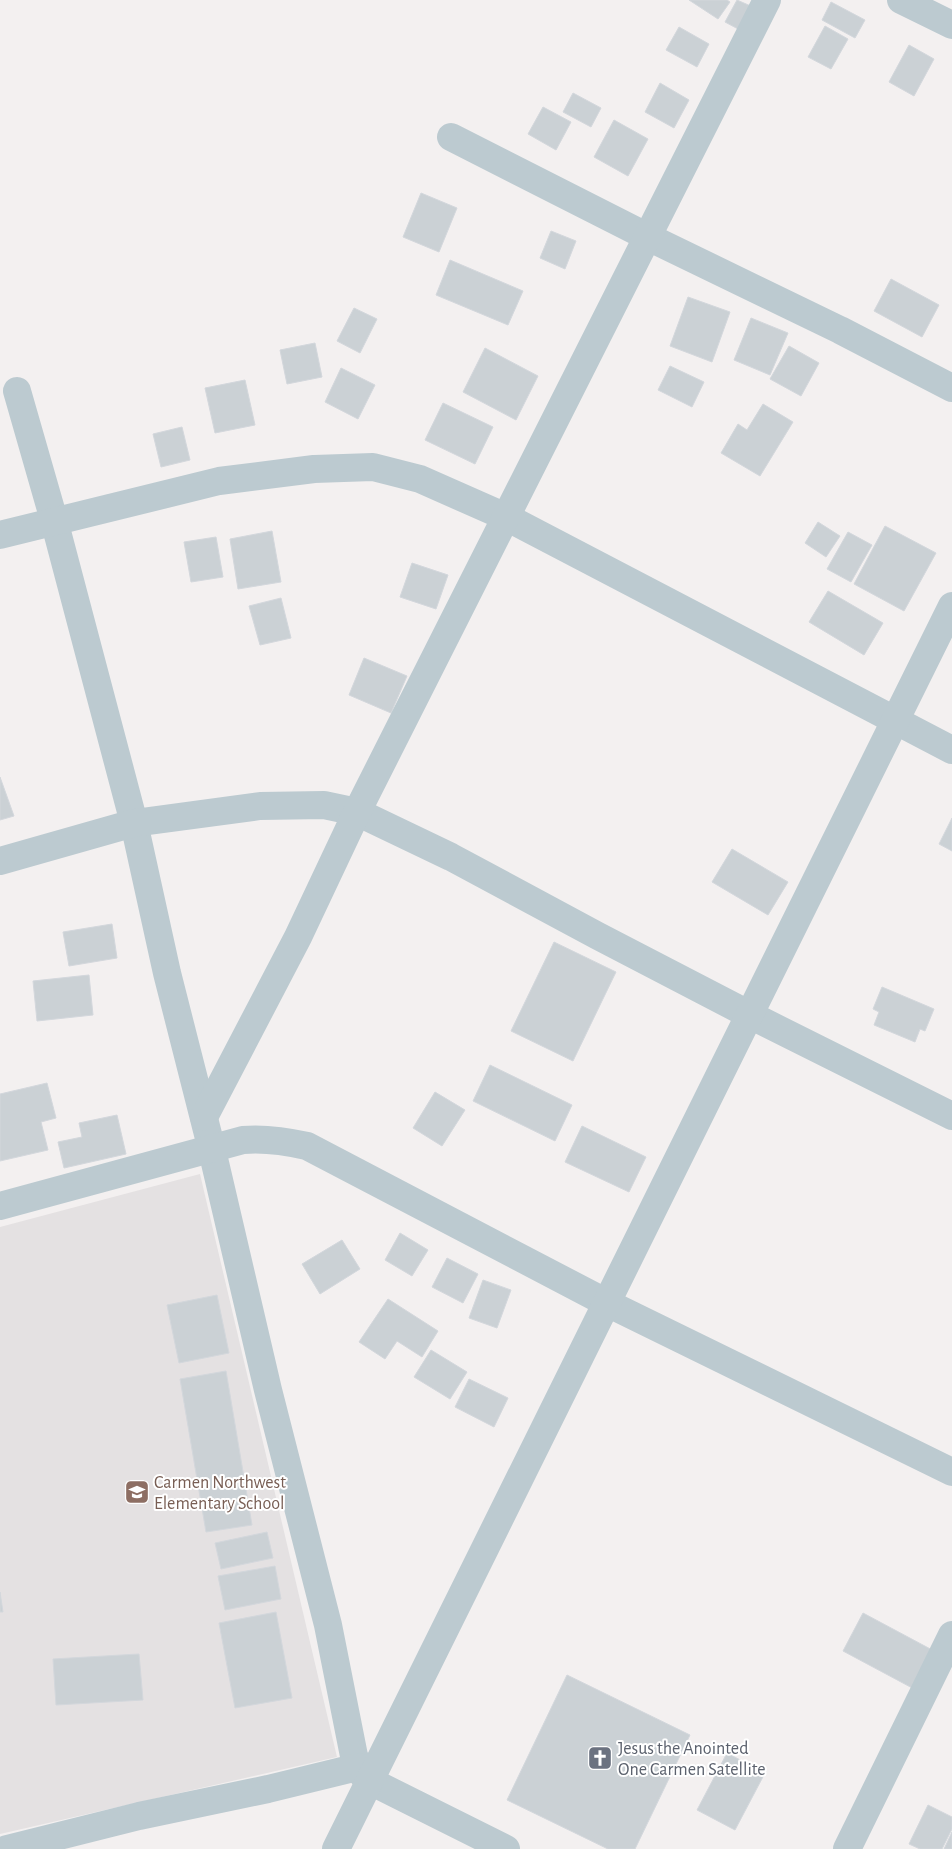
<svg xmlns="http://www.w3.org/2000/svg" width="952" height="1849" font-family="'Alegreya Sans',sans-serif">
<rect width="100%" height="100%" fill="#f3f0f0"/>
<path fill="#e4e1e2" d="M200,1174L337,1757L0,1834V1227Z"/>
<g fill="#cbd1d5" stroke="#d3d7dc">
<path d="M689,0H727L730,2L718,19Z"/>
<path d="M737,0L753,7L740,30L725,22Z"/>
<path d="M831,2L865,20L855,38L822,20Z"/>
<path d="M825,26L848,39L831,69L808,57Z"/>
<path d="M679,27L709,44L697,67L666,50Z"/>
<path d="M909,45L934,59L914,96L889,82Z"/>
<path d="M660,83L689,100L674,128L645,112Z"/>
<path d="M573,93L601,108L591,127L563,112Z"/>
<path d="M543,107L571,122L556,150L528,134Z"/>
<path d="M614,120L648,139L628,176L594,157Z"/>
<path d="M421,193L457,208L439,252L403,237Z"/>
<path d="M551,231L576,241L565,269L540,258Z"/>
<path d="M450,260L523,291L508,325L436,295Z"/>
<path d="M891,279L939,305L922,337L874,311Z"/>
<path d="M688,297L730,312L712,362L670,346Z"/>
<path d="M354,308L377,319L360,353L337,341Z"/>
<path d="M751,318L788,333L770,375L734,360Z"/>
<path d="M315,343L322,377L287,384L280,350Z"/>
<path d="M789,346L819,363L801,396L770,379Z"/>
<path d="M485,348L538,376L516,420L463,392Z"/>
<path d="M670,366L704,382L692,407L658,390Z"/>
<path d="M341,368L375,385L358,419L325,402Z"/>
<path d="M245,380L255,425L215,433L205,388Z"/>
<path d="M443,403L493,427L475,464L425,440Z"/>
<path d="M763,404L793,422L760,476L721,453L738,424L747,430Z"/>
<path d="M182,427L190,460L161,467L153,434Z"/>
<path d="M818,522L840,536L826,557L805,543Z"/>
<path d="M885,526L936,553L904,611L854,584Z"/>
<path d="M272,531L281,582L238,589L230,539Z"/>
<path d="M848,532L872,545L851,582L827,569Z"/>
<path d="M216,537L223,577L191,582L184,542Z"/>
<path d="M412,563L448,575L436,609L400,597Z"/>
<path d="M828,591L883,623L864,655L809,622Z"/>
<path d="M281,598L291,638L260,645L249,606Z"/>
<path d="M364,658L407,676L391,713L349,695Z"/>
<path d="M0,777L14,816L0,820Z"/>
<path d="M952,818V851L939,844Z"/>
<path d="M732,849L788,882L768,915L712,882Z"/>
<path d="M112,924L117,958L69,966L63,932Z"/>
<path d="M554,942L616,972L573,1061L511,1031Z"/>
<path d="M89,975L93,1015L37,1021L33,981Z"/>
<path d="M882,987L934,1009L925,1031L920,1029L915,1042L874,1025L879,1012L873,1009Z"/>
<path d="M490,1065L572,1105L555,1141L473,1101Z"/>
<path d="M47,1083L56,1118L41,1122L48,1150L0,1161V1094Z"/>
<path d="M435,1092L465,1110L442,1146L413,1128Z"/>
<path d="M117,1115L126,1154L64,1168L58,1142L82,1137L79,1123Z"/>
<path d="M582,1126L646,1157L629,1192L565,1162Z"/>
<path d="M400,1233L428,1250L412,1276L385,1260Z"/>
<path d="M342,1240L360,1269L320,1294L302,1264Z"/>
<path d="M447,1258L478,1274L463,1303L432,1287Z"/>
<path d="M483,1280L511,1290L497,1328L469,1318Z"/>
<path d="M217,1295L229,1353L179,1363L167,1305Z"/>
<path d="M388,1299L438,1331L422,1357L397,1341L385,1359L359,1342Z"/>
<path d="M431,1350L467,1372L450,1399L414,1377Z"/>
<path d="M226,1371L252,1525L206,1532L180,1379Z"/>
<path d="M469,1379L508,1398L494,1427L455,1407Z"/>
<path d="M267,1532L273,1558L221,1569L215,1543Z"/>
<path d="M275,1566L281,1599L225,1610L218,1576Z"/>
<path d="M0,1592L3,1612H0Z"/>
<path d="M276,1612L292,1698L235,1708L219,1623Z"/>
<path d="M863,1613L936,1652L916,1690L843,1651Z"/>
<path d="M139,1654L143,1700L56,1705L53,1659Z"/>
<path d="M567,1675L690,1735L635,1849H608L507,1800Z"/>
<path d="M727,1753L765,1773L735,1830L697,1810Z"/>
<path d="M928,1805L952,1817V1829L942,1849H920L909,1844Z"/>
<path d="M952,1832V1849H944Z"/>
</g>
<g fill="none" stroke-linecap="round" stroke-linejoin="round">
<g stroke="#bccad0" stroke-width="28">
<path d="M901,0L952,25"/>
<path d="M451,137L648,237L840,330L952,388"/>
<path d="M17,391L54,520L134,823L167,973L212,1150L268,1390L328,1625L354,1756L362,1774L370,1781L506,1849"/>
<path d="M0,535L219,481L314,469L373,467L420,479L506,517L952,750"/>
<path d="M0,861L134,823L260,806L324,805L357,812L451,857L598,936L750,1015L952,1116"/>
<path d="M204,1117L298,937L357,812L767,0"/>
<path d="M0,1206L243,1140C265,1138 285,1141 307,1146L607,1303L952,1472"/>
<path d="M7,1849L139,1816L268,1789L358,1767"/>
<path d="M336,1849L952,606"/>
<path d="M847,1849L952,1635"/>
</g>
</g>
<defs>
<symbol id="school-square" viewBox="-11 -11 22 22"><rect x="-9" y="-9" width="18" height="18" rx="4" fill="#8d6e63" stroke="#fff"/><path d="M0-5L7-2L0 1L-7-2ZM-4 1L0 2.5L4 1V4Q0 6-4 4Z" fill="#fff"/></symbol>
<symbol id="church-square" viewBox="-11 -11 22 22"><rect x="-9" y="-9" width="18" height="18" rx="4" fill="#6b7280" stroke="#fff"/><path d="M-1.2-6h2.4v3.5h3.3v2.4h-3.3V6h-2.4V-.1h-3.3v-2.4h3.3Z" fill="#fff"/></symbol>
</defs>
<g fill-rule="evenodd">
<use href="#school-square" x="123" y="1478" width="28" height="28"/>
<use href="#church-square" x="586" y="1744" width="28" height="28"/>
</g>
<g text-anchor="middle" stroke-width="4" stroke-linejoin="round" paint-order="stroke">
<g font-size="18" fill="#785e54" stroke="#fff" text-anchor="start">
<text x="154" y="1488">Carmen Northwest<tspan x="154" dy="21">Elementary School</tspan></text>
</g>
<g font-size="18" fill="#5b616d" stroke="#fff" text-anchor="start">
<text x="618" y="1754">Jesus the Anointed<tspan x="618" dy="21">One Carmen Satellite</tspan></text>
</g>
</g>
</svg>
